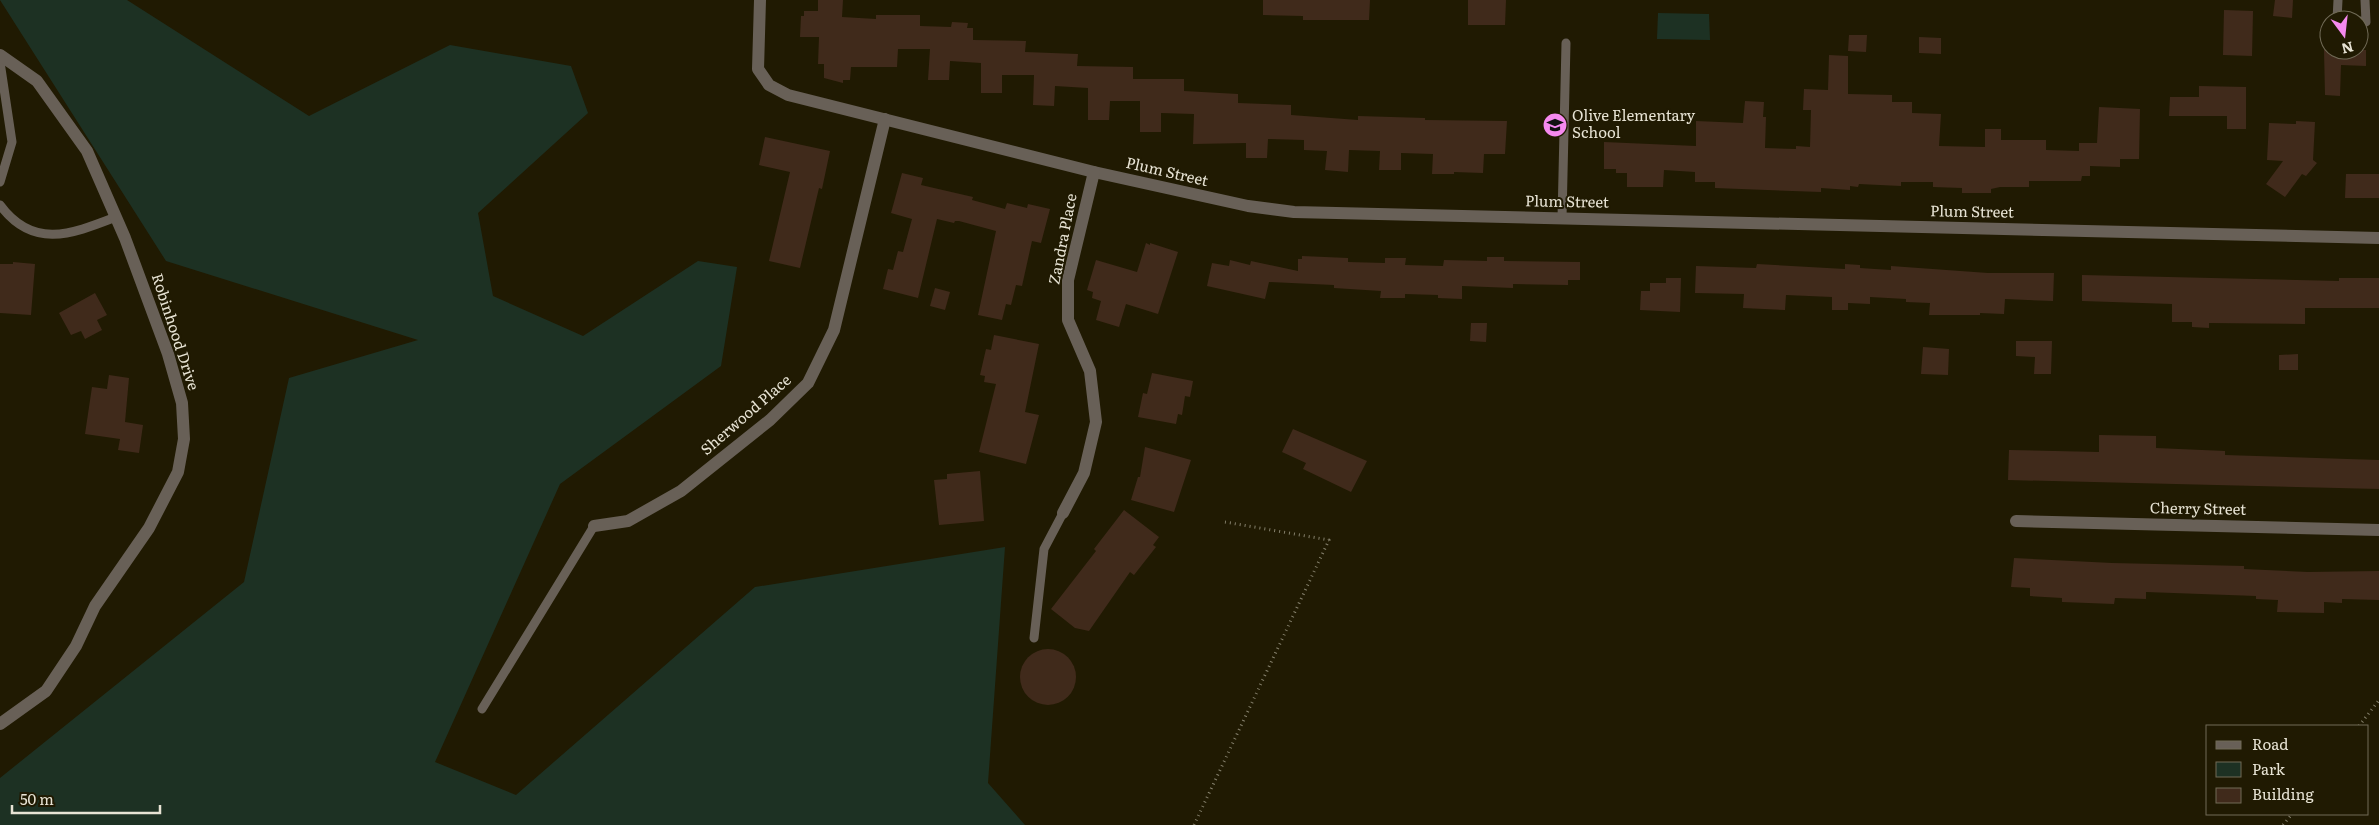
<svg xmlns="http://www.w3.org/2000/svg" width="2379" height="825" font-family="Literata,serif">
<rect width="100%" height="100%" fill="#201a02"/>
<g fill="#1d3123">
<path d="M0,0H127L309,116L450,45L571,66L588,113L478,213L493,296L583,336L698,261L737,267L721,366L560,484L435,762L516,795L755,587L1005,547L988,783L1025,825H0V778L244,582L289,378L418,340L166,261Z"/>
<path d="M1658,13L1709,14L1710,40L1657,39Z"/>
</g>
<g fill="#402a1b">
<path d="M818,0H843L842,17L876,19V15H920V26L951,27L952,22L968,23L967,28H973V40L1026,41L1025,52L1078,54L1077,66L1133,67V79H1184V91L1238,94V103L1291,105V115L1358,120V116L1425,118V120L1507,121L1505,154H1484L1483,173L1454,172V174H1432L1433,154L1401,153V170H1379L1380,151L1349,150L1348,172L1325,170L1327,151L1304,150V140L1268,139L1267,158H1246V143L1193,144L1194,114L1161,113V132H1140V101H1110L1109,120H1088V88L1055,86L1054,106L1033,105L1034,75H1002V93H981V63L950,61L949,80H928L930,49H898L897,67H851L850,80H843V83L824,78V64H818L819,37H800L801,16H804V11H818Z"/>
<path d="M1263,0H1370L1369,20H1303V16L1263,15Z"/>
<path d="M1468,0H1506L1505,25H1468Z"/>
<path d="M2275,0H2293L2292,18L2273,16Z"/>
<path d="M2224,10L2253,11L2252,56L2223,55Z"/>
<path d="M1849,35H1867L1866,52L1848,51Z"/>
<path d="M1919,37L1941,38V54L1919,53Z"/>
<path d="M2324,50H2366V66L2341,65L2340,96L2325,95Z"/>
<path d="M1829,55L1848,56V94L1892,95V102H1912V113L1941,114L1939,146L1985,147V129H2001V140H2046V150L2079,151V143H2097L2099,107L2140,109L2139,159H2120V167L2090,166V176H2082L2081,181H2029V187H2000L1991,189V193H1962V188L1933,187V182H1901V186L1859,184L1858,187L1850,186V190L1821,188V192L1715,188V182H1695V172L1664,170L1663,187H1627V173H1616V169H1604V142L1696,146V121L1743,123L1745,101L1764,102L1763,117H1766L1765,148L1796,149V146L1810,147L1811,110H1803L1804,89L1828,90Z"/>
<path d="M2199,86L2246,87V129H2227V116H2169L2170,97H2199Z"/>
<path d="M2296,121L2315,122L2313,160L2317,163L2306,176L2302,174L2285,197L2266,184L2283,161L2267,160L2269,123L2296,124Z"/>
<path d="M765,137L830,151L822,189L819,188L800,268L769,261L790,172L759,165Z"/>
<path d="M902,173L923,178L921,185L973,197L972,200L1005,209L1007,203L1027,208L1028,204L1050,209L1041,243L1032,241L1022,286L1016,285L1011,305L1006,304L1002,320L978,315L996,231L959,221H955L954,223L937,219L918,298L883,289L888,269L893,270L898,251L903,252L912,219L891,213Z"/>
<path d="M2346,174H2379V198H2345Z"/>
<path d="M1146,243L1150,245V243L1178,252L1158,314L1126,304L1119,327L1096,320L1101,301L1092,298L1093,292L1087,290L1096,260L1137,272Z"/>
<path d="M1302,256L1348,258V262L1385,263V258H1406L1405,265L1443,266L1444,260L1487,261V257H1504V261L1580,262V280H1568V285L1513,284V288L1462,286V299L1438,298V295L1405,294V298H1380L1381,291L1334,288V285L1269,282L1265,299L1207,286L1212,263L1229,266L1230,260L1250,265L1251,261L1298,271V259H1302Z"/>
<path d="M13,262L35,264L31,315L0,313V264H13Z"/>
<path d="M1757,264L1845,269V264L1860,265V268L1875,269L1891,270V266L1988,273H2054L2053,301L2005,299L2004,314L1980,313V315H1929L1930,303L1906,302V299L1870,297V304L1848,303V310H1832V297L1786,295L1785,310L1743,308L1744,294L1695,293L1696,266L1756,268Z"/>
<path d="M2082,275L2339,281V278H2379V308H2305V324L2209,323V328L2192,327V322H2172V304L2082,301Z"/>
<path d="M1666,278H1681L1680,312L1640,310L1641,291H1650V283H1666Z"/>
<path d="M935,288L950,292L945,310L930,306Z"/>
<path d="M95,293L107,315L97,320L102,330L85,339L81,331L71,335L59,313Z"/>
<path d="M1471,323H1487L1486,342L1470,341Z"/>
<path d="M994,335L1039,344L1025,412L1039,415L1026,464L979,452L996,384L984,382L985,376L980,375L986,349L991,350Z"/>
<path d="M2016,341H2052L2051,374H2034L2035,357L2016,356Z"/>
<path d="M1923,347L1949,349L1948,375L1921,374Z"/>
<path d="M2298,354V370H2279V355Z"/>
<path d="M1152,373L1193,381L1190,397L1185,396L1182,415L1178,414L1176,424L1138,417L1143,393L1147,394Z"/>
<path d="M109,375L129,378L125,422L143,425L139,453L118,450L120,439L85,434L92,387L107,389Z"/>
<path d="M1293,429L1367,461L1351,492L1303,469L1306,463L1282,452Z"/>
<path d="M2099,435L2156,436V448L2225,451V455L2379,460V489L2008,480L2009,450L2099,452Z"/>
<path d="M1145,447L1191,460L1174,512L1131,500L1138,477H1140Z"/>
<path d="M980,471L984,521L939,525L934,480L947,479V474Z"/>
<path d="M1124,510L1159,537L1153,545L1156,547L1134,575L1130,572L1089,631L1075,628L1051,609L1096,551L1094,549Z"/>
<path d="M2014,558L2112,563L2244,566V569L2308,572L2379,571V600L2342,599V603L2324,602V613L2277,612L2278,600L2256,599V596L2146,592V599L2115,598L2114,604L2062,602V598L2030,596V588L2011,587Z"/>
<circle cx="1048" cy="677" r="28"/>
</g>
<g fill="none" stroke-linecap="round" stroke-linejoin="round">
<g stroke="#85806c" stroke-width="3" stroke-dasharray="1 4" stroke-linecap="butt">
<path d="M2359,726L2379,700"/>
<path d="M1194,825L1329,540L1225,522"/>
<path d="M2283,825L2292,814"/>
</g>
<g stroke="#686057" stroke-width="9">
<path d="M2338,0L2337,20H2342"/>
<path d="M2359,21L2366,22L2365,0"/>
<path d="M0,62L12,142L0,182"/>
<path d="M0,205C33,250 72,234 116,217"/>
<path d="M1562,218L1566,43"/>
<path d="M1034,638L1044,549L1063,513"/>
<path d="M482,709L594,526"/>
</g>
<g stroke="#686057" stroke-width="12">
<path d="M760,0L758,69L769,85L788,95L1094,172L1248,206L1294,212L2379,238"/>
<path d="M0,55L37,81L87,151L125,238L168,354L182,403L184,439L178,472L149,528L95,606L76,646L46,691L0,724"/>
<path d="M1063,513L1084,473L1096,422L1090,371L1068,320V280L1094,172"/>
<path d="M2016,521L2379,530"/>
<path d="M594,526L628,521L681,491L770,420L808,383L834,330L885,119"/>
</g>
</g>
<defs>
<symbol id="school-disc" viewBox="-11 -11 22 22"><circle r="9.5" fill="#f589ef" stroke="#201a02"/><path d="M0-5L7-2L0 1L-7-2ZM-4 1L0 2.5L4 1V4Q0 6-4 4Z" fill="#111"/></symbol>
</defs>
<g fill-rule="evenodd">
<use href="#school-disc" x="1541" y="111" width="28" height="28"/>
</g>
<g text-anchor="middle" stroke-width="4" stroke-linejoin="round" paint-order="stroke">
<g font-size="15" fill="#e7e3d4" stroke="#201a02" text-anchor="start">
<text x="1572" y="121">Olive Elementary<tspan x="1572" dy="17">School</tspan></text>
</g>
<g font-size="15" fill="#e7e3d4" stroke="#201a02">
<text transform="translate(1167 172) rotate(13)" y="5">Plum Street</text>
<text transform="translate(1567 202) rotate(1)" y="5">Plum Street</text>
<text transform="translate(1972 212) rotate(1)" y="5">Plum Street</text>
<text transform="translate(1063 239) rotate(-79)" y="5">Zandra Place</text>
<text transform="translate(175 332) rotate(72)" y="5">Robinhood Drive</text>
<text transform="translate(746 415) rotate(-41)" y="5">Sherwood Place</text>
<text transform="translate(2198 509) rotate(1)" y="5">Cherry Street</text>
</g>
</g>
<rect x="2206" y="725" width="162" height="90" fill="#201a02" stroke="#706a56"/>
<rect x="2216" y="741" width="25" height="8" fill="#686057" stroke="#706a56"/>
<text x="2252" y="750" font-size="15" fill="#e7e3d4">Road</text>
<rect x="2216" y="762" width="25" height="15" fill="#1d3123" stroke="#706a56"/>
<text x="2252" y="775" font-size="15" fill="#e7e3d4">Park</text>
<rect x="2216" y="788" width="25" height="15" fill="#402a1b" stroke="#706a56"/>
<text x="2252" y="800" font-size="15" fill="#e7e3d4">Building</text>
<g transform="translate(2344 35) rotate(165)"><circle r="24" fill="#201a02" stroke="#706a56"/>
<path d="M0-4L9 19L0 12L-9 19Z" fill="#f589ef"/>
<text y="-8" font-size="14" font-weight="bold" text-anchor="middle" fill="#e7e3d4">N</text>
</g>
<path d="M12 805v8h148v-8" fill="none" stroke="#e7e3d4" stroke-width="2.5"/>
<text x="20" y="805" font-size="15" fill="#e7e3d4" stroke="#201a02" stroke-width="4" paint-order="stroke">50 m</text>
</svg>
